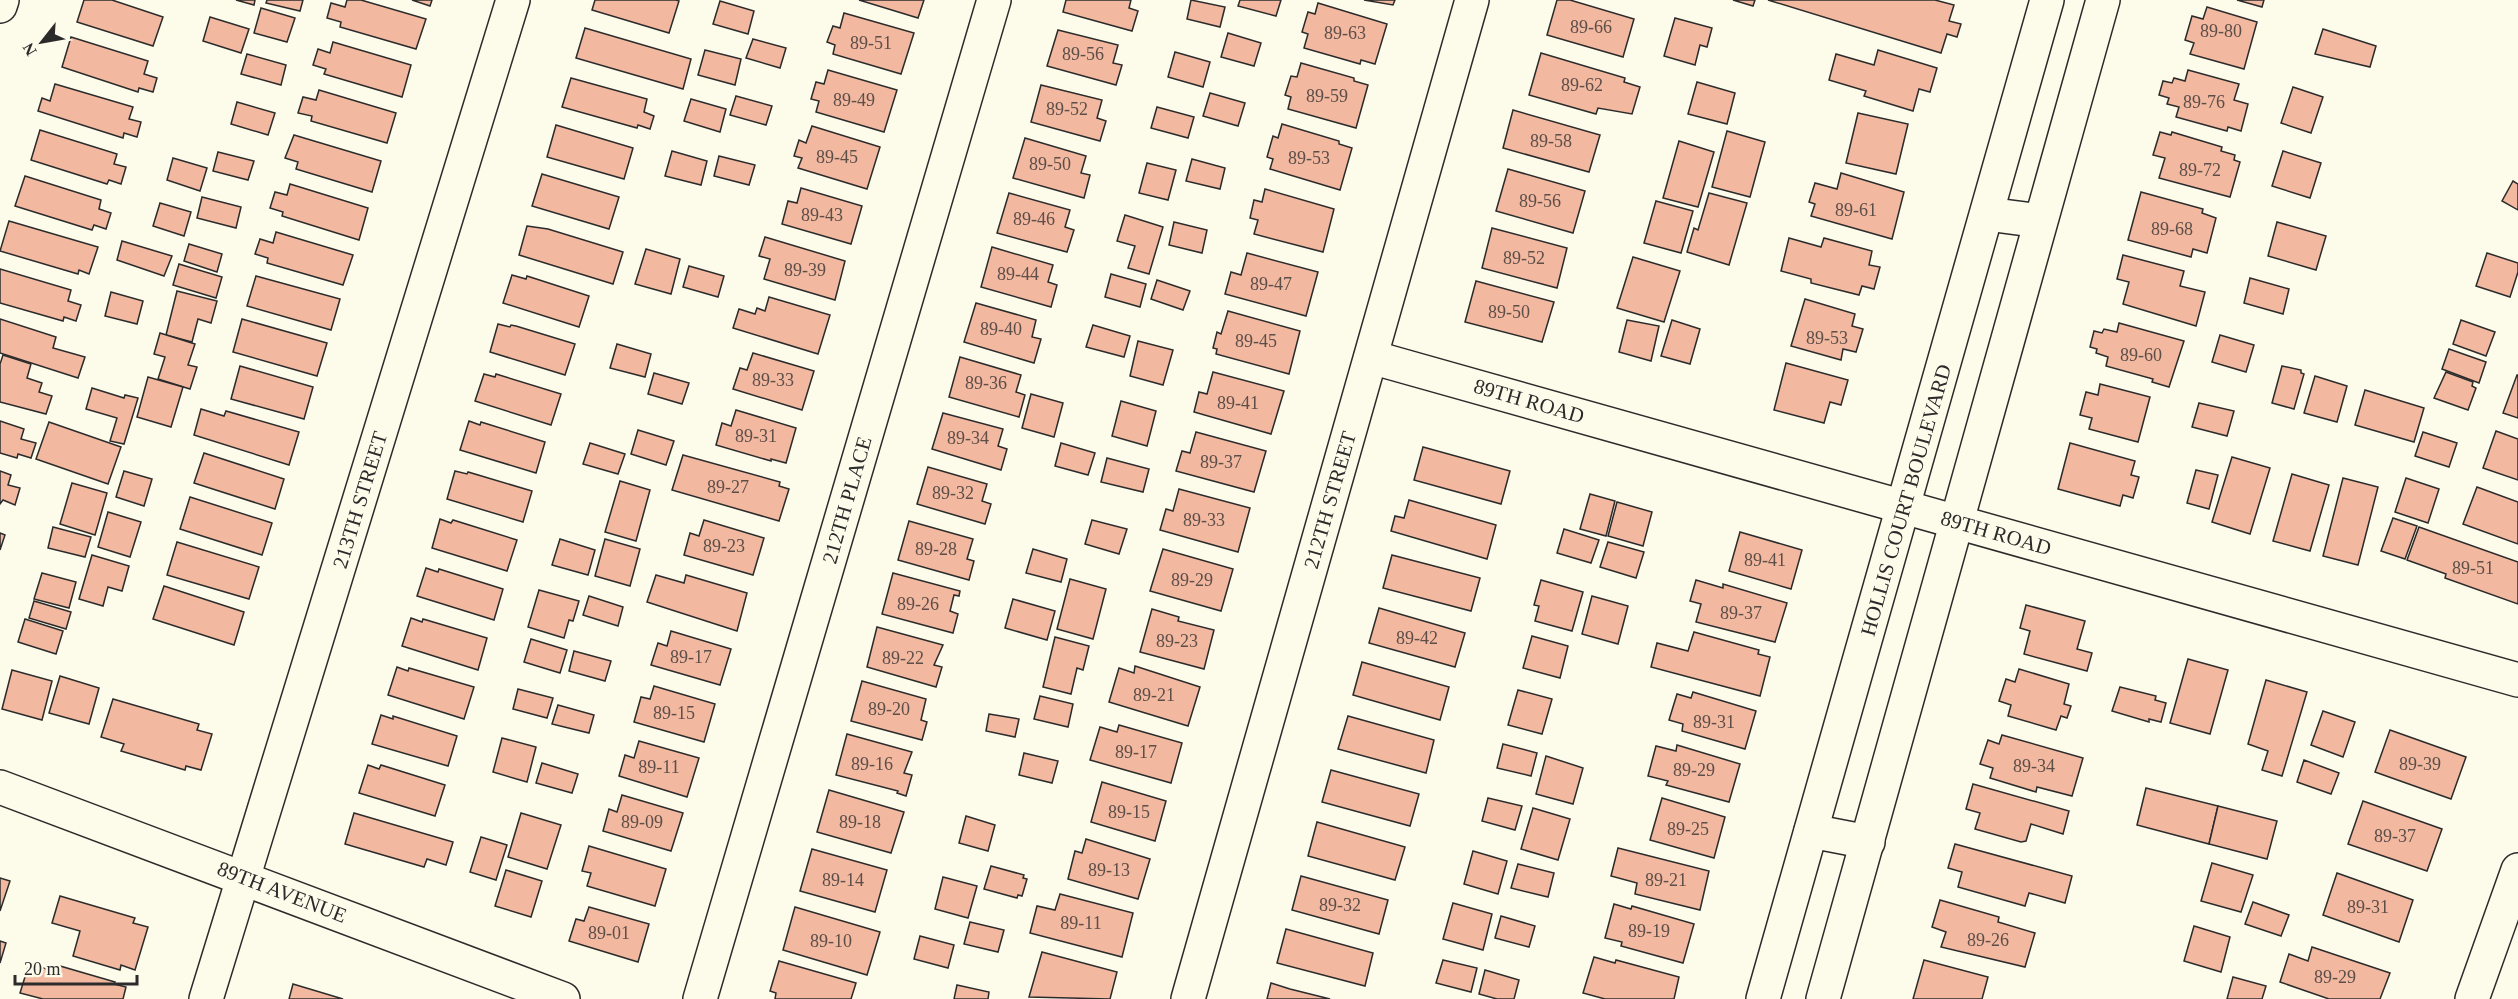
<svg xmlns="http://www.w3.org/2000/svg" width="2518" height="999" font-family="'Times New Roman',serif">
<rect width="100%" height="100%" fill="#fdfbea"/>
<g fill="#f2b8a0" stroke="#2b2b2b" stroke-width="1.5">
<path d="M84,0H112L163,17L153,46L77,22Z"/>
<path d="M236,0H255L254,5Z"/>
<path d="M267,0H303L300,11L266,3Z"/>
<path d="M347,0H361L426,19L416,49L340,27L341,22L327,18L331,3L345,7Z"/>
<path d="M412,0H432L430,6Z"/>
<path d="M595,0H676L679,1L669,33L592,10Z"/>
<path d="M859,0H924L918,18Z"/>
<path d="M1066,0H1131L1129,8L1138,11L1132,31L1063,12Z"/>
<path d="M1191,0L1225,7L1220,27L1187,19Z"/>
<path d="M1240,0H1281L1276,16L1238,6Z"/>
<path d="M1364,0H1395L1393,5Z"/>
<path d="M1557,0H1570L1634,19L1623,57L1547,35Z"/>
<path d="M1733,0H1755L1753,6Z"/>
<path d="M1768,0H1935L1954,5L1949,21L1961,24L1957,37L1947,34L1941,53Z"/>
<path d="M2237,0H2264L2262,7Z"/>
<path d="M720,1L754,11L748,34L713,24Z"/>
<path d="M1318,3L1387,24L1375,64L1361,60L1360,64L1304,48L1308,34L1302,32L1308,12L1315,14Z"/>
<path d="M2207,7L2257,22L2244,69L2190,54L2194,43L2185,40L2192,16L2203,19Z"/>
<path d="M261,8L295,18L287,42L254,33Z"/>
<path d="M844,13L914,33L901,74L833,54L835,45L827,42L833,26L840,28Z"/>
<path d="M210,17L249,29L241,53L203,41Z"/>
<path d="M1675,18L1712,28L1707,47L1700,45L1695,65L1664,56Z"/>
<path d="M585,28L691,59L683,89L576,58Z"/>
<path d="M2323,29L2376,46L2370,67L2315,54Z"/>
<path d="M1058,30L1118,45L1113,63L1122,65L1116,85L1047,66Z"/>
<path d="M1228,33L1261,43L1254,66L1221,57Z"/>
<path d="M71,37L148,61L144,74L157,78L153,92L139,88L138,92L62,67Z"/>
<path d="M753,39L786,48L780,68L746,58Z"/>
<path d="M333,42L411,65L402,97L324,74L326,69L313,65L318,49L330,53Z"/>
<path d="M705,50L741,59L735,85L698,75Z"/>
<path d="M1878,50L1937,68L1930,92L1919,89L1913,111L1864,96L1866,91L1829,80L1836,54L1874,65Z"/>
<path d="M1175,52L1210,62L1203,87L1168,77Z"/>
<path d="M1541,53L1625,78L1624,82L1640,87L1632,114L1598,108L1596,114L1529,95Z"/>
<path d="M247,54L286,65L281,85L241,74Z"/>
<path d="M1301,63L1354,78V81L1368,85L1356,128L1288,109L1291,97L1285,95L1291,76L1297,77Z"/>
<path d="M828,70L897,90L884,132L816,112L819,101L811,99L816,82L824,84Z"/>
<path d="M2188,70L2239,84L2234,100L2248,104L2241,131L2228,127L2227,131L2176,117L2179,107L2167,104L2169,98L2159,95L2163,81L2172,83L2174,78L2185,81Z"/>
<path d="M571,78L647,99L644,112L654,116L650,129L638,125L637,128L562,107Z"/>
<path d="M1697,82L1735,93L1727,124L1688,114Z"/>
<path d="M55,84L133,107L129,119L141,122L137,137L124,133L123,138L38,111L42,98L50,101Z"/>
<path d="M1041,85L1102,100L1097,118L1106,121L1100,141L1031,122Z"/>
<path d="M2293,87L2323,97L2311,133L2281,123Z"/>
<path d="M319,90L396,113L387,143L311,121L312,116L298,113L303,97L316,100Z"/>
<path d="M1210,93L1245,103L1238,126L1203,116Z"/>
<path d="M736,96L772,106L766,125L730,115Z"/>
<path d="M691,99L726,109L720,132L684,121Z"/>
<path d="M237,102L275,113L268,135L231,124Z"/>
<path d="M1157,107L1194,117L1188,138L1151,128Z"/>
<path d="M1513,110L1600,135L1589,172L1503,148Z"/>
<path d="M1858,113L1908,124L1896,174L1846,163Z"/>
<path d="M1282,124L1339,141V144L1352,148L1340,190L1270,169L1273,159L1267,157L1273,136L1278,138Z"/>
<path d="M556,125L633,148L624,179L547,157Z"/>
<path d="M812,126L880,147L867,189L798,168L802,158L794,156L799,140L806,143Z"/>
<path d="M40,130L117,154L114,164L126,167L121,184L109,180L107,184L31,160Z"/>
<path d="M1727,131L1765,142L1750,197L1712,187Z"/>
<path d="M2160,132L2171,135L2172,132L2222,147L2221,151L2235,155L2234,160L2240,162L2230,197L2159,178L2165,158L2153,155Z"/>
<path d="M294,135L381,161L372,192L296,169L298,162L285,158Z"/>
<path d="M1025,138L1086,156L1081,173L1090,175L1084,198L1013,178Z"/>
<path d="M1679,141L1714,152L1698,207L1663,198Z"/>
<path d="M672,151L707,161L701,185L665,176Z"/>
<path d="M2283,151L2321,163L2310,198L2272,186Z"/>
<path d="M218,152L254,161L248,180L213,171Z"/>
<path d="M719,156L755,165L749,185L714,176Z"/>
<path d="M173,158L207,168L200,191L167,180Z"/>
<path d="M1192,159L1225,168L1220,189L1186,181Z"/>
<path d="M1147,163L1176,170L1168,200L1139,193Z"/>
<path d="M1508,169L1585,191L1573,233L1496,211Z"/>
<path d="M1841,173L1904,192L1892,239L1811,216L1815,204L1809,202L1815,183L1837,189Z"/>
<path d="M542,174L619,197L609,229L532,206Z"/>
<path d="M25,176L101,200L99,209L111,213L106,229L94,225L92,230L15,206Z"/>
<path d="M2513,181L2518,184V210L2502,201Z"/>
<path d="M290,184L368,208L359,240L282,216L283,212L270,208L275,192L287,195Z"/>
<path d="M801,188L862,206L851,244L782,224L788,201L797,203Z"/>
<path d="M1265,189L1334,209L1323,252L1254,234L1258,220L1250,218L1254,200L1262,202Z"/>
<path d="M2141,192L2203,209L2202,213L2216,218L2207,253L2193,249L2191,257L2128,240Z"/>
<path d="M1009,193L1070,210L1065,227L1074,230L1067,252L997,233Z"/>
<path d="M1709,193L1747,203L1729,265L1687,252L1694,228L1698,230Z"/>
<path d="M202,197L241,207L236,228L197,218Z"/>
<path d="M1656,201L1693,211L1681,253L1644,243Z"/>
<path d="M160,203L191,212L184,236L153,226Z"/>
<path d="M1125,215L1163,227L1149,274L1128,268L1135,246L1117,241Z"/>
<path d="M9,221L98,247L89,274L79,270L78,274L0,251Z"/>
<path d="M1174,222L1207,230L1202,253L1169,245Z"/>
<path d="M2277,222L2326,236L2316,270L2268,256Z"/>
<path d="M527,226L548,229L623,252L613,284L519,255Z"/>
<path d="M1492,228L1567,248L1557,288L1482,268Z"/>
<path d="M276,232L353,255L343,285L267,263L268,258L255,254L260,239L273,243Z"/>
<path d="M765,237L845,261L835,300L764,279L770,259L759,256Z"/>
<path d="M1789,238L1821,247L1824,238L1872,251L1869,265L1880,267L1874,289L1862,286L1859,295L1811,283V279L1781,271Z"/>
<path d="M122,241L172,256L164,276L117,260Z"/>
<path d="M189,244L222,254L217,272L184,261Z"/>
<path d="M992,247L1053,265L1048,282L1057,285L1051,307L981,287Z"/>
<path d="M646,249L680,259L671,294L635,284Z"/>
<path d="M1247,253L1318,272L1306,316L1225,294L1231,272L1241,275Z"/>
<path d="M2487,253L2518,263V272L2510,297L2476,286Z"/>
<path d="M2123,255L2184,271L2180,286L2205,292L2196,326L2123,304L2129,282L2117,279Z"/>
<path d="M1633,257L1680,271L1664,322L1617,308Z"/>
<path d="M179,264L222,277L216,298L173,285Z"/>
<path d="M689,266L724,276L718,297L683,287Z"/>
<path d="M0,269L71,290L68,301L81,305L76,321L64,317L63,321L0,303Z"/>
<path d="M1111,274L1146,284L1140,307L1105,297Z"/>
<path d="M512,275L526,279L527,276L589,296L579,327L503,303Z"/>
<path d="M256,276L340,299L331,330L247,306Z"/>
<path d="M2250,278L2289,289L2283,314L2244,303Z"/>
<path d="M1157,280L1190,291L1183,310L1151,299Z"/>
<path d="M1476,281L1554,302L1542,342L1465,322Z"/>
<path d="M177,291L217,301L211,323L198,319L192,342L166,335Z"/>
<path d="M111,292L143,301L137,324L105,316Z"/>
<path d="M769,297L830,315L818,354L733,328L739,309L755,314L757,308L765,311Z"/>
<path d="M1805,299L1855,314L1852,326L1863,329L1856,352L1843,349L1841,360L1791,346Z"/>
<path d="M976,303L1036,320L1032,337L1041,339L1034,363L964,342Z"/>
<path d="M1228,311L1300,331L1289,374L1216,354L1217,349L1213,348L1217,332L1221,334Z"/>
<path d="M0,319L56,337L53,348L85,357L78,378L0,353Z"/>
<path d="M242,319L327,343L317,376L233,352Z"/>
<path d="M1627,320L1659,326L1651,361L1619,352Z"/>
<path d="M1672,320L1700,329L1690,364L1661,356Z"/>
<path d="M2461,320L2495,332L2486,356L2453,344Z"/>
<path d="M2119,323L2184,341L2169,387L2152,382L2153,379L2106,366L2108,357L2096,353L2097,349L2090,347L2094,331L2102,333L2104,329L2117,332Z"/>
<path d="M498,324L510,327L511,325L516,326L575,344L565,375L490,352Z"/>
<path d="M1093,325L1130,336L1124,357L1086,347Z"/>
<path d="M160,333L195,344L188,365L197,367L190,389L158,379L165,357L154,354Z"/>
<path d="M2220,335L2254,345L2246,372L2212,362Z"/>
<path d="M1138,341L1173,350L1163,385L1130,376Z"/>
<path d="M617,344L651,354L645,377L610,368Z"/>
<path d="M2449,349L2486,362L2479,383L2442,369Z"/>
<path d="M753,353L814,371L802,410L733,389L740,368L747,370Z"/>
<path d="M3,355L31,364L27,378L42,383L39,392L52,396L46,414L0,402V364Z"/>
<path d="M960,357L1021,375L1016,392L1025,395L1019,417L949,397Z"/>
<path d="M1786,363L1848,380L1841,405L1830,402L1824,423L1774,410Z"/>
<path d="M240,366L313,387L304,419L231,399Z"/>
<path d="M2282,366L2301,370V373L2304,374L2294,409L2272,403Z"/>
<path d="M1213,372L1284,391L1271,434L1194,412L1199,392L1207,394Z"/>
<path d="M2446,372L2473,382L2472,386L2476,388L2468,410L2434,398Z"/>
<path d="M654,373L689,383L682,404L648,394Z"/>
<path d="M484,374L495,377L496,374L561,394L551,425L475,401Z"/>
<path d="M2517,375H2518V418L2503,413Z"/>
<path d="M2315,376L2347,386L2337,422L2304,413Z"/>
<path d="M148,377L183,387L171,427L137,417Z"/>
<path d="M2100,384L2150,397L2138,442L2089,429L2092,418L2080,415L2086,392L2098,395Z"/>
<path d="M92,388L124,398L125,395L138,398L124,444L110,441L117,418L86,409Z"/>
<path d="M2365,390L2424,408L2414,442L2355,425Z"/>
<path d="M1031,394L1063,403L1054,437L1022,428Z"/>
<path d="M1121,401L1156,411L1147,446L1112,436Z"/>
<path d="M2199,403L2234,411L2227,436L2192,427Z"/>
<path d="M201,409L224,416L226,411L299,432L289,465L194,435Z"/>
<path d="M736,410L796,428L786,463L771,459V461L716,445L722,423L731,426Z"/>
<path d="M943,413L1003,429L998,446L1007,449L1001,470L932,449Z"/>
<path d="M0,421L24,429L21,439L36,443L31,458L18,454L17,458L0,453Z"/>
<path d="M469,421L480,425L481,422L545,442L536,473L460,450Z"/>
<path d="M49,422L121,447L108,484L36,459Z"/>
<path d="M638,430L674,441L666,465L631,454Z"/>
<path d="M2496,431L2518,439V480L2483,468Z"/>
<path d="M1196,432L1266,451L1254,492L1176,471L1182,451L1190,453Z"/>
<path d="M2423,432L2457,443L2449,467L2415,456Z"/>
<path d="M590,443L625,454L618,474L583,464Z"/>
<path d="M1061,443L1095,453L1088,475L1055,466Z"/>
<path d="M2070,443L2135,461L2131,475L2139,477L2133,498L2123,495L2120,506L2058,489Z"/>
<path d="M1423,447L1510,471L1501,504L1414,480Z"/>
<path d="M204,453L284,479L275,509L194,483Z"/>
<path d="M683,455L780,482L779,486L789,489L779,521L672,490Z"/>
<path d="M2232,457L2270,468L2250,534L2212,522Z"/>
<path d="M1107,458L1149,469L1143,492L1101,482Z"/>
<path d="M928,467L987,484L982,501L991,504L985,524L917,504Z"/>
<path d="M2196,470L2218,475L2209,509L2187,503Z"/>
<path d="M0,471L11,475L8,485L20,488L15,505L3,500L0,504Z"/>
<path d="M124,471L152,479L144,506L116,497Z"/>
<path d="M455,471L467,474L468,472L532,491L523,522L447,499Z"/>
<path d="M2292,474L2329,485L2310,551L2273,541Z"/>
<path d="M2343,478L2378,487L2358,565L2323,556Z"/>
<path d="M2406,478L2439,489L2428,523L2395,512Z"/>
<path d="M620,481L650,490L636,541L605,532Z"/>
<path d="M72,483L107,493L95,535L60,524Z"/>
<path d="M2477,487L2518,502V544L2463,524Z"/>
<path d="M1179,489L1250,508L1238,552L1160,530L1166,509L1173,511Z"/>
<path d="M1590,494L1615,501L1606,536L1580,529Z"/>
<path d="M190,497L272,523L262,555L180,529Z"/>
<path d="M1409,500L1496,525L1487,559L1391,531L1395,516L1404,518Z"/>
<path d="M1617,502L1652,512L1643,546L1608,536Z"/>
<path d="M108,512L141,522L130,557L98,547Z"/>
<path d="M2393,518L2417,526L2405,559L2381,551Z"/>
<path d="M440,519L451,523L453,520L517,540L507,571L432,548Z"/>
<path d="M704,520L764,538L753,575L684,555L690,533L699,536Z"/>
<path d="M1092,520L1127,529L1119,554L1085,544Z"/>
<path d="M909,521L973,539L967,559L974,561L969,580L898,560Z"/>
<path d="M53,527L91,537L85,557L48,548Z"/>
<path d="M2419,527L2518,562V604L2445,578L2446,574L2407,560Z"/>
<path d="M1564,529L1599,540L1591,563L1557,553Z"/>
<path d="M1740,532L1802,550L1791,589L1729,571Z"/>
<path d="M0,533L5,535L0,550Z"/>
<path d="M560,539L595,550L588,575L552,565Z"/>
<path d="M605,539L640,549L630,586L595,576Z"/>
<path d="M177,542L259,567L249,599L167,575Z"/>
<path d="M1608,542L1644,552L1636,578L1600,567Z"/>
<path d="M1033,549L1067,559L1061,582L1026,573Z"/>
<path d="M1163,549L1233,569L1221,611L1150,591Z"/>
<path d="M92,555L129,566L122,591L108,587L103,606L79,599Z"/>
<path d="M1392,555L1480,578L1471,611L1383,588Z"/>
<path d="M426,568L438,572L439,569L503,589L494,620L417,596Z"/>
<path d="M42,573L76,582L69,608L34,599Z"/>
<path d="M893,573L960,591L959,596L954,595L950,611L958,614L953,633L882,614Z"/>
<path d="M656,575L684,583L686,575L747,593L737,631L647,602Z"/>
<path d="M1070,579L1106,589L1093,639L1057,629Z"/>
<path d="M1541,580L1583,592L1572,631L1535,621L1539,606L1534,605Z"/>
<path d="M1696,580L1723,588V584L1787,603L1775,642L1696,622L1701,604L1690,601Z"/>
<path d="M164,586L244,612L234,645L153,619Z"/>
<path d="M539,590L579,601L573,621L569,620L564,638L528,627Z"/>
<path d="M589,596L623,607L618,626L583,615Z"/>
<path d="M1592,596L1628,606L1618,644L1582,634Z"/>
<path d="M1013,599L1055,611L1047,640L1005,628Z"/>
<path d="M34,601L71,612L66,629L29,618Z"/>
<path d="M2026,605L2085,621L2077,649L2092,653L2087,671L2024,654L2030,631L2020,628Z"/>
<path d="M1379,608L1465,633L1455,667L1369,643Z"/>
<path d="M1152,609L1179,617L1178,621L1214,630L1204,669L1140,652Z"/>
<path d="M411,618L422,622L423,619L487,638L478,670L402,646Z"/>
<path d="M25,619L63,631L56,654L18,642Z"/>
<path d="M877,627L943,645L934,665L942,667L936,687L867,667Z"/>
<path d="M671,631L731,649L720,685L651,665L658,643L667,646Z"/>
<path d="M1694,632L1759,650L1758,654L1770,657L1760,696L1651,667L1657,643L1688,651Z"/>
<path d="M1532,636L1568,646L1560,678L1523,668Z"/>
<path d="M1055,637L1089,646L1083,670L1077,668L1071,694L1043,687Z"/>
<path d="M531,639L567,650L560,673L524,662Z"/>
<path d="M574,651L611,661L605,681L569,671Z"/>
<path d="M2188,659L2228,670L2210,734L2170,723Z"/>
<path d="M1362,662L1449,687L1440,720L1353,695Z"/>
<path d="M1135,666L1200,687L1188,726L1109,702L1119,668L1134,673Z"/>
<path d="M397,667L408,671L409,668L474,687L464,719L388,695Z"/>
<path d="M2019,669L2069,684L2064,704L2071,706L2067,718L2061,716L2056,730L2008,716L2011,705L1999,701L2006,679L2015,682Z"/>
<path d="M12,670L52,681L42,720L2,709Z"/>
<path d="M60,676L99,688L89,724L49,713Z"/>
<path d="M2266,680L2307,692L2282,776L2262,770L2268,751L2248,744Z"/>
<path d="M862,681L926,699L921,720L927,722L922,740L851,721Z"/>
<path d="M654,686L715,704L704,742L634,722L641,697L650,699Z"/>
<path d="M2120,687L2156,696L2155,700L2166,703L2161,722L2149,719V722L2112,711Z"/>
<path d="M518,689L553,698L547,718L513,709Z"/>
<path d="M1518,690L1552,699L1542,734L1508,725Z"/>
<path d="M1693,692L1756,711L1745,749L1682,731L1683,724L1669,720L1677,694L1691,698Z"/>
<path d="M1040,696L1073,704L1068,727L1034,719Z"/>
<path d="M113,699L199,724L197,730L212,734L201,770L186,766L185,770L121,751L124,744L101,737Z"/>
<path d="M558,705L594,715L589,733L552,724Z"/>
<path d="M2323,711L2355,722L2343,757L2311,745Z"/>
<path d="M989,714L1019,719L1015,737L986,731Z"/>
<path d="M381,715L393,719V716L457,736L448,766L372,744Z"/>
<path d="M1348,716L1434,740L1426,773L1338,749Z"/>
<path d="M1119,725L1182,743L1171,783L1090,760L1100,727L1117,732Z"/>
<path d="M2390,730L2466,757L2451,799L2375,772Z"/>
<path d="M847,734L912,752L904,773L912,775L906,796L897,793L898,791L836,775Z"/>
<path d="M2002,735L2083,758L2072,796L2037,787L2036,792L1990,778L1993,768L1980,764L1988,740L1999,744Z"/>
<path d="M502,738L536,747L527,782L493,772Z"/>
<path d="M639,741L699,758L687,797L619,776L625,755L634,758Z"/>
<path d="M1503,744L1537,753L1531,776L1497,768Z"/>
<path d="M1677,745L1740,764L1729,802L1666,785L1668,781L1648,776L1656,746L1676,751Z"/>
<path d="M1024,753L1058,761L1052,783L1019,775Z"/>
<path d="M1546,756L1583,768L1573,804L1536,794Z"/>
<path d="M2304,760L2339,773L2331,794L2297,782Z"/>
<path d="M542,763L578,774L572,793L536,783Z"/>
<path d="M368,765L379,769L381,765L445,785L435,816L359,793Z"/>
<path d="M1331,770L1419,794L1410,826L1322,802Z"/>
<path d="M1102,782L1166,801L1155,841L1091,822Z"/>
<path d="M1973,784L2069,811L2063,834L2031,824L2026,841L2021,842L1975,829L1980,813L1966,809Z"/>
<path d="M2146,788L2218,806L2209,844L2137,825Z"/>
<path d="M829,790L904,812L891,853L817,832Z"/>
<path d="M622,795L683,813L671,851L603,831L609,809L617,812Z"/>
<path d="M1488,798L1522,806L1515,830L1482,821Z"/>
<path d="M1662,798L1725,817L1714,858L1650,840Z"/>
<path d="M2363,801L2442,829L2427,871L2348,844Z"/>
<path d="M2218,806L2277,821L2267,859L2209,844Z"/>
<path d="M1533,808L1570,819L1558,860L1521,849Z"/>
<path d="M354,813L453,842L446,865L427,859L424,867L345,844Z"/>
<path d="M521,813L561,825L547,869L508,857Z"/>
<path d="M966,816L995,825L988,851L959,843Z"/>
<path d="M1317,822L1405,847L1395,880L1308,856Z"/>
<path d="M481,837L507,845L496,880L470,872Z"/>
<path d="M1086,839L1150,859L1138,899L1068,879L1075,851L1082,853Z"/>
<path d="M1955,844L2072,876L2065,903L2029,893L2025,906L1958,887L1962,872L1948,868Z"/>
<path d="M589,846L666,869L655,906L587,886L591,873L582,871Z"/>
<path d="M1618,848L1709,871L1700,910L1635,894L1637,883L1611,876Z"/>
<path d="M812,849L887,870L875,912L800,891Z"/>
<path d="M1473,851L1507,861L1498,894L1464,884Z"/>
<path d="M2212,863L2253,875L2241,912L2201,901Z"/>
<path d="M1518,864L1554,873L1548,897L1511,888Z"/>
<path d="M991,866L1024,875L1023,878L1027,879L1022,896L1018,895L1017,898L984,889Z"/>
<path d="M506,870L542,881L531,917L495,906Z"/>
<path d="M2337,873L2413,900L2399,942L2323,915Z"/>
<path d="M1301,876L1388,900L1379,934L1292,910Z"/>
<path d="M943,877L977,886L968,918L935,909Z"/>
<path d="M0,878L10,881L0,911Z"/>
<path d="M1060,894L1133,913L1122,957L1030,933L1037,906L1055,910Z"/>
<path d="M60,896L135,918L133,923L148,927L135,970L121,965L120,970L73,956L80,931L52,923Z"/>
<path d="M1940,900L1999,917L1998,922L2035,933L2025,967L1941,947L1946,932L1932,927Z"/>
<path d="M2253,902L2289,915L2281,936L2245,924Z"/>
<path d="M1453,903L1492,914L1483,950L1443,939Z"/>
<path d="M1614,904L1631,909L1632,906L1694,924L1683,963L1621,946L1622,942L1605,938Z"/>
<path d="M589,907L649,924L638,962L569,941L576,919L584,921Z"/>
<path d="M795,907L880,932L867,975L783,950Z"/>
<path d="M1501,916L1535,926L1529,947L1495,938Z"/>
<path d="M970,922L1004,930L998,952L964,944Z"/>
<path d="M2194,926L2230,937L2221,972L2184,961Z"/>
<path d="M1286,929L1373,953L1365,986L1277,963Z"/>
<path d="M920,936L954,945L948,968L914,959Z"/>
<path d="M0,941L6,943L0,963Z"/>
<path d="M2312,947L2390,973L2380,999H2329L2280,982L2289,954L2308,961Z"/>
<path d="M1042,952L1117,972L1110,999L1029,997Z"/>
<path d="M1594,957L1615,963L1616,960L1679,977L1674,999H1605L1583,993Z"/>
<path d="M1443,960L1477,968L1471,992L1436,983Z"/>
<path d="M1924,960L1988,977L1982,999H1913Z"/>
<path d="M779,961L856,983L851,999H775L776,993L770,991Z"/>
<path d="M29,964L58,972L60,966L115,982L114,984L126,987L123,999H43L20,993Z"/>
<path d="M1485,970L1519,980L1514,999H1497L1479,994Z"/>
<path d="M2233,977L2266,986L2262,999H2227Z"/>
<path d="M1271,983L1290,989L1330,999H1267Z"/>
<path d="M293,984L343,999H289Z"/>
<path d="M957,985L989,992L988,999H954Z"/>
</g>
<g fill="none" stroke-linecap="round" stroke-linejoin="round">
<defs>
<g id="minor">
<path d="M0,6L2,0"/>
<path d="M1371,357L2518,680"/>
<path d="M0,787L563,999"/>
<path d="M206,999L513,0"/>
<path d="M700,999L994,0"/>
<path d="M2472,999L2518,870"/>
</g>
<g id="secondary">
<path d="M1987,214L2040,221"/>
<path d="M1811,831L1868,842"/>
<path d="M1188,999L1472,0"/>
<path d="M1763,999L2047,0"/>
<path d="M1823,999L2103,0"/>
</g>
</defs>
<use href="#minor" stroke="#2b2b2b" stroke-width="36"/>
<use href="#secondary" stroke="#2b2b2b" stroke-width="36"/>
<use href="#minor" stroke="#fdfbea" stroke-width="33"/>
<use href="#secondary" stroke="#fdfbea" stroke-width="33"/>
</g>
<g text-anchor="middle" stroke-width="4.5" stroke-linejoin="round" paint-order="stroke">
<g font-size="18" fill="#5d4e48">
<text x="1591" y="33">89-66</text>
<text x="2221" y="37">89-80</text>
<text x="1345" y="39">89-63</text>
<text x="871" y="49">89-51</text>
<text x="1083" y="60">89-56</text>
<text x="1582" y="91">89-62</text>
<text x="1327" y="102">89-59</text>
<text x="854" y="106">89-49</text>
<text x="2204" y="108">89-76</text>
<text x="1067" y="115">89-52</text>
<text x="1551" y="147">89-58</text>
<text x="837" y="163">89-45</text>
<text x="1309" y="164">89-53</text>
<text x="1050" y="170">89-50</text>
<text x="2200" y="176">89-72</text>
<text x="1540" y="207">89-56</text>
<text x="1856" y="216">89-61</text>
<text x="822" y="221">89-43</text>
<text x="1034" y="225">89-46</text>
<text x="2172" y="235">89-68</text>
<text x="1524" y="264">89-52</text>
<text x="805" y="276">89-39</text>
<text x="1018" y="280">89-44</text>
<text x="1271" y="290">89-47</text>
<text x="1509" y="318">89-50</text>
<text x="1001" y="335">89-40</text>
<text x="1827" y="344">89-53</text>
<text x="1256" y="347">89-45</text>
<text x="2141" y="361">89-60</text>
<text x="773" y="386">89-33</text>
<text x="986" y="389">89-36</text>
<text x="1238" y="409">89-41</text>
<text x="756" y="442">89-31</text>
<text x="968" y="444">89-34</text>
<text x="1221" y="468">89-37</text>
<text x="728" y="493">89-27</text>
<text x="953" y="499">89-32</text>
<text x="1204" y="526">89-33</text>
<text x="724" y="552">89-23</text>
<text x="936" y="555">89-28</text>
<text x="1765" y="566">89-41</text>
<text x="2473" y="574">89-51</text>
<text x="1192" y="586">89-29</text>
<text x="918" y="610">89-26</text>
<text x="1741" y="619">89-37</text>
<text x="1417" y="644">89-42</text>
<text x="1177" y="647">89-23</text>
<text x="691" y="663">89-17</text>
<text x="903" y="664">89-22</text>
<text x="1154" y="701">89-21</text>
<text x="889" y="715">89-20</text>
<text x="674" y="719">89-15</text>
<text x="1714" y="728">89-31</text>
<text x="1136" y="758">89-17</text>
<text x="872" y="770">89-16</text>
<text x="2420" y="770">89-39</text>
<text x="2034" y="772">89-34</text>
<text x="659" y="773">89-11</text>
<text x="1694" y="776">89-29</text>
<text x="1129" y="818">89-15</text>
<text x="642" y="828">89-09</text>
<text x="860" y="828">89-18</text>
<text x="1688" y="835">89-25</text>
<text x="2395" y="842">89-37</text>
<text x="1109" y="876">89-13</text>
<text x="843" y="886">89-14</text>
<text x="1666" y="886">89-21</text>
<text x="1340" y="911">89-32</text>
<text x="2368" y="913">89-31</text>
<text x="1081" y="929">89-11</text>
<text x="1649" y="937">89-19</text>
<text x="609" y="939">89-01</text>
<text x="1988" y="946">89-26</text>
<text x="831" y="947">89-10</text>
<text x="2335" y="983">89-29</text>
</g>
<g font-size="21" fill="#2b2b2b" stroke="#fdfbea">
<text transform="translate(1529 401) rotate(16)" y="7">89TH ROAD</text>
<text transform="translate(360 500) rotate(-73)" y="7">213TH STREET</text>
<text transform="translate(847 500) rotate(-74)" y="7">212TH PLACE</text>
<text transform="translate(1330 500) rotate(-74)" y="7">212TH STREET</text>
<text transform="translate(1906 500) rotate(-74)" y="7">HOLLIS COURT BOULEVARD</text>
<text transform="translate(1996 533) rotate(16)" y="7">89TH ROAD</text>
<text transform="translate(282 892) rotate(21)" y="7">89TH AVENUE</text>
</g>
</g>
<g transform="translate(42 42) rotate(239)" stroke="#fdfbea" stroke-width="4.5" paint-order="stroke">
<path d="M0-4.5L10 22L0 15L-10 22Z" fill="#2b2b2b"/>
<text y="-9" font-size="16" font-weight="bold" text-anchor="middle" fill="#2b2b2b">N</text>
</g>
<path d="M15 975v9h122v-9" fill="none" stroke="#2b2b2b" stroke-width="3"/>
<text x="24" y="975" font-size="18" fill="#2b2b2b" stroke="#fdfbea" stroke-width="4.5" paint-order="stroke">20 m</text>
</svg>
